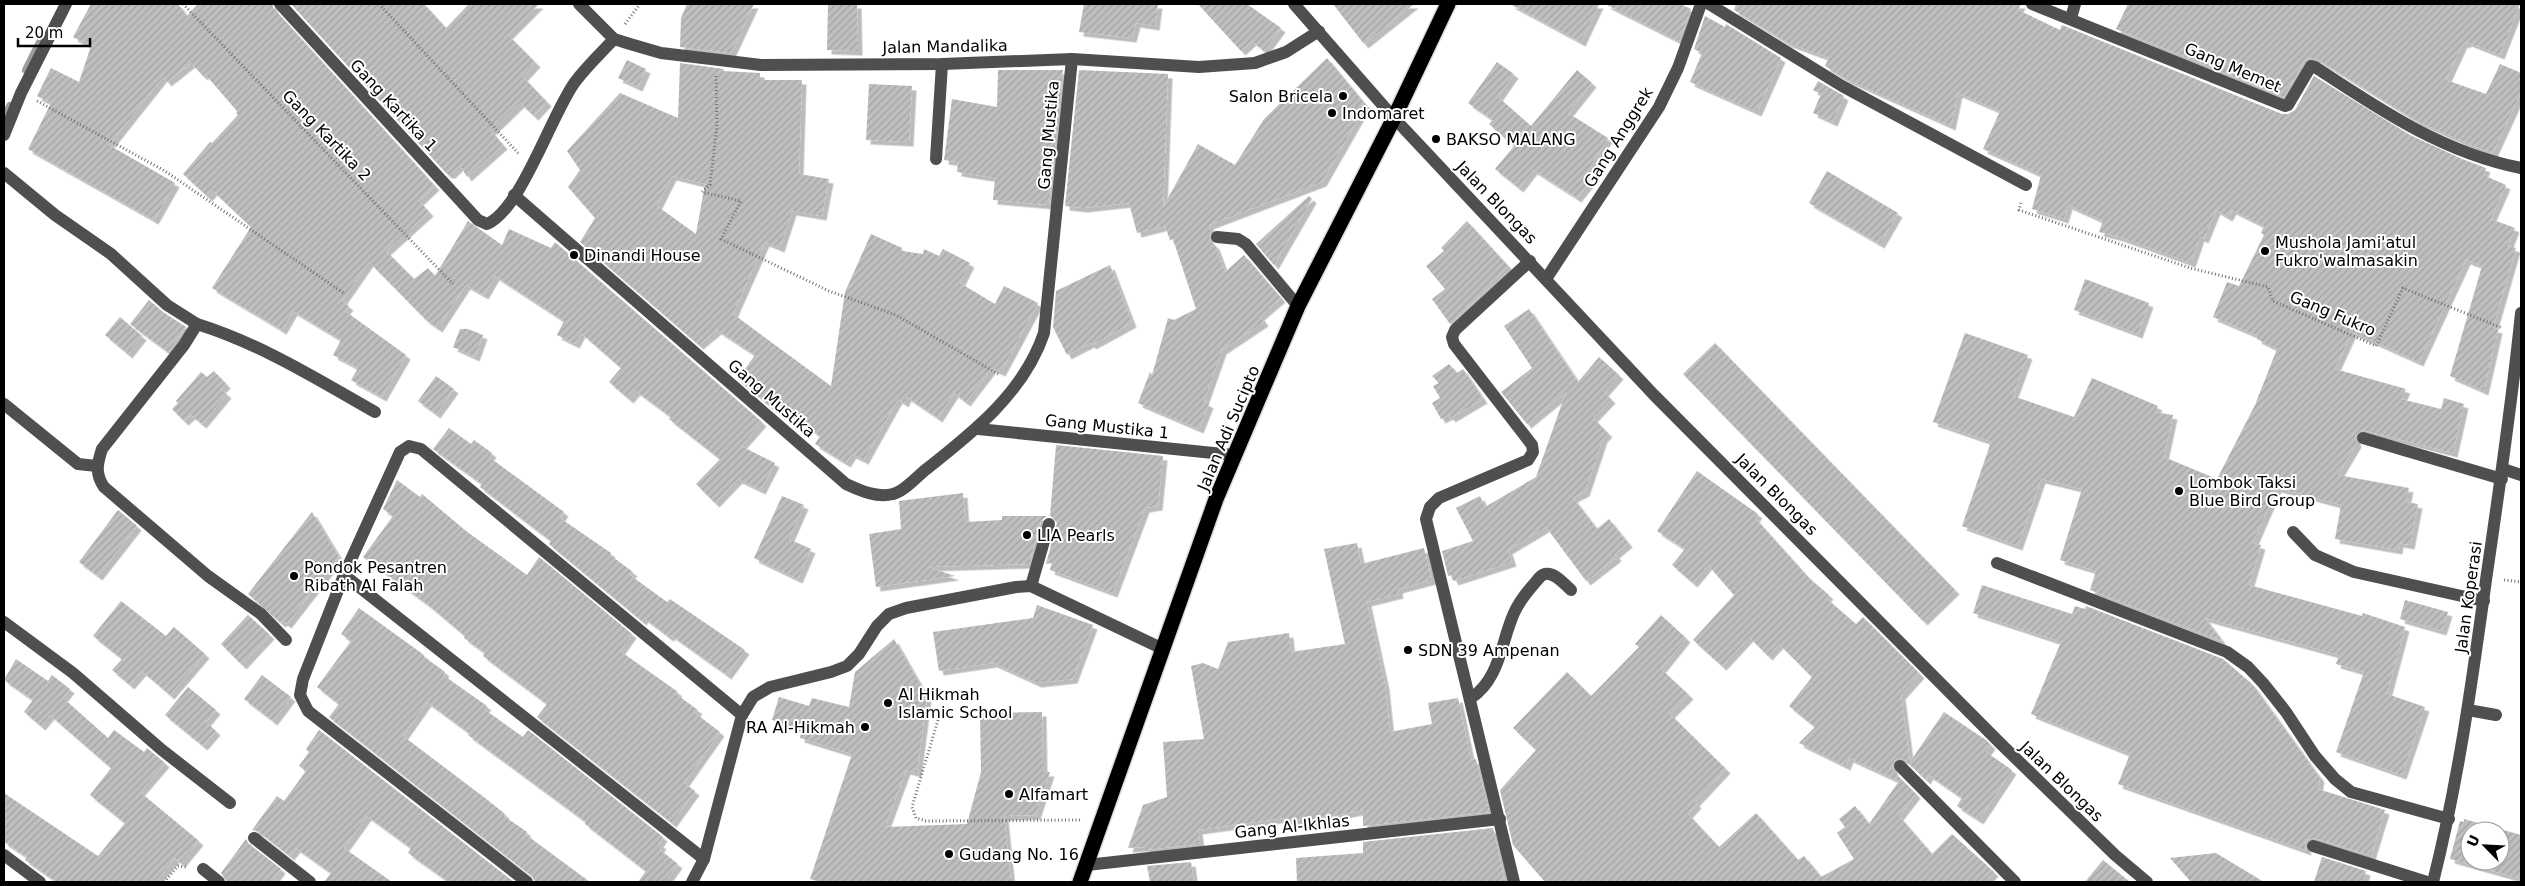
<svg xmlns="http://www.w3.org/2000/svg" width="2525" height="886" font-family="'DejaVu Sans',sans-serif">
<defs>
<pattern id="building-hatch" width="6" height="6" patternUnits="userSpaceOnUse" patternTransform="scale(1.25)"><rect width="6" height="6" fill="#bfbfbf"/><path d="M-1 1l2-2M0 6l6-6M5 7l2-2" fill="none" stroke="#a2a2a2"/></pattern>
<filter id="shadow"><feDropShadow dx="4.5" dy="4.5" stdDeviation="0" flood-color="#0004"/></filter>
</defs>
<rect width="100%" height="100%" fill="#fff"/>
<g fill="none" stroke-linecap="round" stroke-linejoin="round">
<g stroke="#9d9d9d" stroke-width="8">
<path d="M26,70L43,36"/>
<path d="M4,118L10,106"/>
</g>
</g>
<g fill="url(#building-hatch)" fill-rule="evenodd" filter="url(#shadow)">
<path d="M91,4H178L187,16L198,4H272L274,9L435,186L419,201L429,212L386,251L414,279L428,268L435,276L468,221L502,245L509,229L551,248L555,242L762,422L741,446L775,463L761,490L738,479L715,503L696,484L720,459L669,419L671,417L636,391L629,399L609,382L621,368L581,333L575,344L557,335L564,321L495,276L484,295L466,285L438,328L426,320L369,262L342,301L349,306L345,311L406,355L382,397L351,380L358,368L333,355L341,340L293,311L282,330L212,288L251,227L213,191L208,197L183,174L210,142L212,143L238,115L236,113L237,111L205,74L203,76L191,63L167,82L163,77L109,145L175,183L154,220L28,149L51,103L37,96L51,68L79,82L91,46L73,37Z"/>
<path d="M291,4H424L446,28L469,4H539L508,35L536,63L523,77L547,102L534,116L520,103L491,131L503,145L467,177L460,165L451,174H447Z"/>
<path d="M687,4H754L731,53L680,47L681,18Z"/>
<path d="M828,4H857L858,51L827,50Z"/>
<path d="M1084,4H1158L1155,26L1136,23L1132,38L1079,32Z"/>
<path d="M1198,4H1247L1281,28L1264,51L1252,41L1241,51Z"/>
<path d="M1333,4H1414L1364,44Z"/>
<path d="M1510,4H1599L1581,42Z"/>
<path d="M1605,4H1680L1691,9L1679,41Z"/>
<path d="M1736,4H2021L2018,10L2060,30L2062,25L2282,114H2288L2295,110L2314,76L2410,135L2462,159L2486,168L2483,175L2506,185L2491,219L2515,228L2508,246L2516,248L2493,328L2498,329L2484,391L2450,376L2482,266L2466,260L2419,362L2352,332L2335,369L2406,389L2401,399L2441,409L2444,398L2464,404L2453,453L2362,430L2355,435L2357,443L2338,475L2409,488L2406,502L2418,504L2410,545L2399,543L2398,550L2335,539L2341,505L2277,488L2253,543L2261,545L2249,585L2362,616L2363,613L2405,627L2387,694L2425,707L2402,775L2336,752L2364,672L2336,664L2339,655L2205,618L2222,641L2090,590L2096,571L2060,560L2082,489L2041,479L2018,546L1962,526L1991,442L1933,422L1965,333L2028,355L2013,396L2074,417L2092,378L2158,406L2155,412L2173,415L2164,457L2217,479L2255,405L2277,349L2257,339L2258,336L2213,317L2227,282L2239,286L2264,235L2261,233L2264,226L2232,210L2228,217L2216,210L2204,239L2200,237L2191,263L2119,237L2099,232L2103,221L2068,205L2064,219L2032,209L2041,175L1983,149L2000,111L1958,93L1951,126L1846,79L1825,66L1829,58L1788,43L1734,10Z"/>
<path d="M2128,4H2520L2500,55L2467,42L2465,44L2463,43L2446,80L2486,94L2500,64L2521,73V92L2493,153L2468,144L2417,121L2317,59L2308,58L2304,61L2284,97L2116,29Z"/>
<path d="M1705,16L1725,27L1726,24L1781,58L1757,112L1690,82L1702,53L1694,49Z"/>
<path d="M1327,58L1366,105L1322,182L1209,225L1211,232L1209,240L1215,245L1225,272L1244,255L1281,298L1260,316L1264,322L1222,350L1204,401L1209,404L1199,429L1138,403L1150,372L1152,375L1168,318L1174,320L1196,309L1173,239L1170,240L1165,226L1137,233L1129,203L1083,208L1065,206L1079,70L1168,74L1163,207L1198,144L1235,165L1264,119Z"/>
<path d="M627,60L646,69L638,87L618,78Z"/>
<path d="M1497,62L1514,74L1498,97L1531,126L1577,70L1592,83L1568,113L1608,138L1589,169L1595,175L1577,198L1533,170L1519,188L1495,169L1514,146L1489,124L1493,120L1468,103Z"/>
<path d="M680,63L724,69L723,71L760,73V80H802L799,174L829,179L822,216L792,211L780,248L765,242L733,314L831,386L845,292L871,234L902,248V251L923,254L924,249L939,256L943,249L970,263L960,283L995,304L1004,286L1038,303L1001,372L992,368L966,402L954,393L938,418L907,397L904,403L898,399L864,460L852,454L846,463L815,444L820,436L777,405L773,409L738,379L755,355L717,330L699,345L580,242L595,218L568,187L580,170L567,151L620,93L678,118ZM672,176L705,184L696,234L657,206Z"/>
<path d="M998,70H1063L1049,205L993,200L995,178L957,172L958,162L944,160L952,99L997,107Z"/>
<path d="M1818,81L1844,96L1833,122L1813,113L1821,94L1813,90Z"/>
<path d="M869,84L912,86L909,142L866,140Z"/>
<path d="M1827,171L1898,213L1880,244L1809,203Z"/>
<path d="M1309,196L1312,199L1274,265L1256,244Z"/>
<path d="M1467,221L1510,268L1450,324L1432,299L1445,289L1426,266L1444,251L1441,248Z"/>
<path d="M1110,265L1132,323L1092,345L1090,343L1067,355L1053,327L1056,291Z"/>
<path d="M2085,279L2149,303L2138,334L2074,310Z"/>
<path d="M149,300L163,312L186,327L168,352L130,324Z"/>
<path d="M1529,309L1578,382L1599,357L1619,375L1604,392L1611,399L1593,418L1608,433L1603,438L1585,492L1573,498L1597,529L1609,519L1628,543L1615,554L1617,557L1586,581L1546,527L1508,550L1512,562L1454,581L1451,575L1448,576L1442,551L1473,541L1456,508L1480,496L1485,507L1536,477L1566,392L1527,424L1501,392L1532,368L1504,326Z"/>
<path d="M120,317L142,336L128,354L105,335Z"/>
<path d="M460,329H468L483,335L475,357L453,347Z"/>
<path d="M1715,343L1955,590L1923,621L1683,374Z"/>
<path d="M1449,364L1457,373L1463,369L1483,399L1451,418L1449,415L1441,419L1432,403L1440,398L1433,386L1439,383L1432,376Z"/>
<path d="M214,371L226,384L221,389L227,394L202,424L191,415L184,421L172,409L178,403L176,401L201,372L207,377Z"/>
<path d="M436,376L454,389L436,414L418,401Z"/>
<path d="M449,428L471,444L474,440L492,453L489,457L564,512L560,518L611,553L610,555L633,572L630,575L667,602L670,599L745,650L727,675L671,635L669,637L644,618L642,621L549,544L551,541L480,487L482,484L433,449Z"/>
<path d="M1056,445L1163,456L1158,506L1145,508L1113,593L1050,570L1052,563L1046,564L1057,523L1051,516H1047L1041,521L1029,564L928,567L955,576L876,587L869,534L901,529L899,501L963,493L965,522L1002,520V516H1050Z"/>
<path d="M1697,471L1758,514L1755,518L1809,578L1829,595L1826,598L1856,624L1863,617L1920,674L1901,695L1910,762L1944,712L1986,740L1991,745L1986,752L2012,770L1979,820L1957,806L1962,798L1929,775L1926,780L1905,760L1897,758L1892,764L1894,772L1916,794L1899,816L1932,854L1952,834L1994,872L1985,882H1545L1513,845L1500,790L1536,750L1513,728L1567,672L1591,696L1639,647L1635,644L1661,615L1686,638L1661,669L1689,695L1670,714L1726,769L1695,802L1697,804L1688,814L1719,847L1756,813L1798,860L1804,856L1821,877L1854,859L1837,833L1845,827L1839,819L1855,806L1869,824L1899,781L1849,758L1846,766L1799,743L1815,727L1789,706L1812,677L1779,644L1768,656L1749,637L1722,666L1693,640L1734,595L1708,565L1693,583L1672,565L1685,549L1657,531Z"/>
<path d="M397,480L420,497L422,494L466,531L527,575L539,557L632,634L620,651L678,692L676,694L698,710L695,713L720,732L684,783L695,791L672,823L537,717L547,704L483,656L485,653L464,638L465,636L427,604L363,557L393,516L383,509Z"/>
<path d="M782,496L804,505L789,539L811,549L798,579L754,558Z"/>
<path d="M118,510L137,526L98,576L79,562Z"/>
<path d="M312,512L339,557L287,624L283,621L281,623L248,594Z"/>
<path d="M1357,543L1361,564L1424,548L1432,580L1398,589L1399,594L1367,602L1385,685L1390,732L1432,724L1428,703L1458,698L1471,760L1476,759L1489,812L1363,826V810L1286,826L1284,818L1198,830L1200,843L1192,845L1145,850V847L1128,848L1143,805L1167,797L1163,742L1204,739L1191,666L1203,663L1218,669L1228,642L1289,633L1291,652L1345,644L1324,549Z"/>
<path d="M1982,585L2072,614L2075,606L2085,609L2086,606L2223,659L2252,684L2320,778L2318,789L2385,810L2371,856L2315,838L2308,840L2305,843L2307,851L2118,784L2130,754L2031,714L2061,642L1973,613Z"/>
<path d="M2405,600L2448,612L2442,631L2400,619Z"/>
<path d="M121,601L166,636L174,627L205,654L170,695L142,671L130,685L112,670L122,659L93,636Z"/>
<path d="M1037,605L1093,625L1073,679L1037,683L993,663L939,671L933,632L1033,618Z"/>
<path d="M359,608L424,655L423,656L445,672L443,675L487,706L484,709L523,737L528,730L663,837L659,843L662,845L659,849L678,864L665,882H638L646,871L585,824L586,822L468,735L469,733L427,702L403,736L485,798L505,814L504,816L527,832L525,834L590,882H535L532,876L329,717L339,704L317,687L351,641L341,634Z"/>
<path d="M248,615L270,635L242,665L221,644Z"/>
<path d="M894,639L927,697L917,773L906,770L885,827L967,824L981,772L980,713L1042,712L1043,772H1050L1036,815L1004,816L1011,882H821L810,879L852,754L800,738L802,729L772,720L779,697L809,706L812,698L849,707L855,672Z"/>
<path d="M16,659L48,681L52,675L70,689L63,698L108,738L114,730L144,752L147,748L165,763L140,792L199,841L181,863L175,858L155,882H57L25,860L27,857L4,842V793L98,856L125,823L90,795L111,768L50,715L41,726L24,712L33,700L4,680Z"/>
<path d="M262,675L291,697L273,721L244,699Z"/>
<path d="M188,687L216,710L206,722L216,731L203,746L165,715Z"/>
<path d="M319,730L514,882H449L408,853L411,848L367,816L344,848L392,882H324L331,873L296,848L290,856L259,832L252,830L277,796L284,801L306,771L299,766L309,752L306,749Z"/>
<path d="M2464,819L2521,835V879L2450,859L2460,821L2464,822ZM2470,831H2500V861H2470Z"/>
<path d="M1493,828L1505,882H1297L1296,858L1363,853V842Z"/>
<path d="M246,839L249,844L281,869L272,882H227L221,873Z"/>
<path d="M2216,853L2264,882H2191L2170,858Z"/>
<path d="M2322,857L2366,871L2363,882H2314Z"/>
<path d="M2103,860L2130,882H2085Z"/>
<path d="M1191,862L1194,882H1150L1147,866Z"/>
</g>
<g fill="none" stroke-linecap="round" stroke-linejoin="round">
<defs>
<path id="highway" d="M1080,882L1216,499L1298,306L1394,118L1448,4"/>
</defs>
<use href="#highway" stroke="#dbdbdb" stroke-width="18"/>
<g stroke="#717171" stroke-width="3" stroke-dasharray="1 2.5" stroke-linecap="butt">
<path d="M183,4L453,284"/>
<path d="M379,4L519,154"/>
<path d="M625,24L640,4"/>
<path d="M716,76L717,126L710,185L702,192L741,201L721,239L829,291L896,315L1000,375"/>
<path d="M37,101L165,171L345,294"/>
<path d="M2021,203L2019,210L2190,268L2268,287L2273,301L2376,346L2403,288L2502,328"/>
<path d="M2504,580L2521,582"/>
<path d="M938,720L912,807L916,818L926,821L1082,820"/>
<path d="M164,882L178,866L186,867"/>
</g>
<g stroke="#4f4f4f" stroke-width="12">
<path d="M280,4L478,220L487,224C521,210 552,113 575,82C587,66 601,53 614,39"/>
<path d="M579,4L614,39L630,44L661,53L761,65L942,64L1072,59L1199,67L1255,63L1286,52L1319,31"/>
<path d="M1294,4L1394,118L1654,395L2001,744L2115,855L2147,882"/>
<path d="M1709,4L1842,86L2026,185"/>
<path d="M2032,4L2285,106L2288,105L2311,66L2315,67C2380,110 2444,153 2521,168"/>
<path d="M2071,18L2075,4"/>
<path d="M4,135L21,93L66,4"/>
<path d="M936,159L942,64"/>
<path d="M4,173L55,215L111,254L167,305L197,324L184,345L102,449C97,464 95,474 104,487L208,576L261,614L286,640"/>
<path d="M514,195L846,484C861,491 877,498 893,494C903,492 916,478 924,471C971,434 1024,393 1044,333L1072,59"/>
<path d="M1217,237L1238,239L1246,244L1298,306"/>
<path d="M1546,279L1659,107L1678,68L1701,4"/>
<path d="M197,324C261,344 317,379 375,412"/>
<path d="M4,404L78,464L97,466"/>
<path d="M978,429L1233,455"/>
<path d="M2363,438L2502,479"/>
<path d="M2503,469L2521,475"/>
<path d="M2293,532L2315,555L2354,572L2484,601"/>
<path d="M1997,563L2227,652L2248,667L2263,683L2286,712L2315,756L2335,779L2351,792L2449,819"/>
<path d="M344,575L704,859"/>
<path d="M1031,586L1049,524"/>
<path d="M4,622L73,673L162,750L230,803"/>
<path d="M1471,698C1500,679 1501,642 1514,613C1519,602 1526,593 1534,584C1537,581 1540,575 1545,574C1555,572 1564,584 1571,590"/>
<path d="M2468,710L2496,715"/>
<path d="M1900,766L2015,882"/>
<path d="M254,838L310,882"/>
<path d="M2313,846L2427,882"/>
<path d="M4,855L40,882"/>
<path d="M1087,865L1500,819"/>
<path d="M203,869L219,882"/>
<path d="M527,882L308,711L300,695L303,679L344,575L400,452L409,446L421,449L742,715"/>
<path d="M692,882L704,859L742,715L753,697L770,687L831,672L847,666L859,654L877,626L889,614L906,608L1016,587L1031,586L1163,649"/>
<path d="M1514,882L1426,519L1430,507L1439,498L1528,460L1533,452L1532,445L1454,344L1452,337L1455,330L1530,261"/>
<path d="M2433,882C2458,783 2472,682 2486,580C2499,491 2512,403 2521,313"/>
</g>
<use href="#highway" stroke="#000" stroke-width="15"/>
</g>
<g fill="#000" stroke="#fff" stroke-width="2">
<circle cx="1343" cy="96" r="5"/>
<circle cx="1332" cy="113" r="5"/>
<circle cx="1436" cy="139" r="5"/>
<circle cx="2265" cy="251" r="5"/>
<circle cx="574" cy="255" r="5"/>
<circle cx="2179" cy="491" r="5"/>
<circle cx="1027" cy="535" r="5"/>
<circle cx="294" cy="576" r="5"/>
<circle cx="1408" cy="650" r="5"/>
<circle cx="888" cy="703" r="5"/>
<circle cx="865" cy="727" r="5"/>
<circle cx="1009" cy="794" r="5"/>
<circle cx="949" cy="854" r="5"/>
</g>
<g text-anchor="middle" stroke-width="4" stroke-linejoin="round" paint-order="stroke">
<g font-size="16" fill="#000" stroke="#fff">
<text transform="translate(945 46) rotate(-1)" y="6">Jalan Mandalika</text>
<text transform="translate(2233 67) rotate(23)" y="6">Gang Memet</text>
<text transform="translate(394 105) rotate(47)" y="6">Gang Kartika 1</text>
<text transform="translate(327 135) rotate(46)" y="6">Gang Kartika 2</text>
<text transform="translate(1048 135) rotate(-85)" y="6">Gang Mustika</text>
<text transform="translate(1618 137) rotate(-58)" y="6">Gang Anggrek</text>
<text transform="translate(1497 202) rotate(46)" y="6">Jalan Blongas</text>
<text transform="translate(2333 313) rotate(23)" y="6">Gang Fukro</text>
<text transform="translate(772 398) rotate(41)" y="6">Gang Mustika</text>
<text transform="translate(1107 426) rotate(6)" y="6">Gang Mustika 1</text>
<text transform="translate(1228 428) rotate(-67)" y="6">Jalan Adi Sucipto</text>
<text transform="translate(1777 494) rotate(45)" y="6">Jalan Blongas</text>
<text transform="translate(2468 597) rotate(-82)" y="6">Jalan Koperasi</text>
<text transform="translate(2062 781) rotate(44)" y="6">Jalan Blongas</text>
<text transform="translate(1292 826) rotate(-6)" y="6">Gang Al-Ikhlas</text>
</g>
<g font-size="16" fill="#000" stroke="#fff" text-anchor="start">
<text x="1333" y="102" text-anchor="end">Salon Bricela</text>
<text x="1342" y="119">Indomaret</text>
<text x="1446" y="145">BAKSO MALANG</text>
<text x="2275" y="248">Mushola Jami'atul<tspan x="2275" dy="18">Fukro'walmasakin</tspan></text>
<text x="584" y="261">Dinandi House</text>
<text x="2189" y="488">Lombok Taksi<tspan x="2189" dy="18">Blue Bird Group</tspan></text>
<text x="1037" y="541">LIA Pearls</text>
<text x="304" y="573">Pondok Pesantren<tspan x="304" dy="18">Ribath Al Falah</tspan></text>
<text x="1418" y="656">SDN 39 Ampenan</text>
<text x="898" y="700">Al Hikmah<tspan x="898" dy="18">Islamic School</tspan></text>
<text x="855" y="733" text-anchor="end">RA Al-Hikmah</text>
<text x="1019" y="800">Alfamart</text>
<text x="959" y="860">Gudang No. 16</text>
</g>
</g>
<rect width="2525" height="886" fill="none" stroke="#000000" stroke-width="10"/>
<g transform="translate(2485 846) rotate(294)"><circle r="24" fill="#ffffff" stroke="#999999"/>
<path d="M0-4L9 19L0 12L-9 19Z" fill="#000000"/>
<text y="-8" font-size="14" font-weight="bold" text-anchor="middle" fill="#000000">U</text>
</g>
<path d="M18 38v8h72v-8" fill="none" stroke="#000000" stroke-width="2.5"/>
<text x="25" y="38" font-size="15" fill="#000000" stroke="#ffffff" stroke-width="4" paint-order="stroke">20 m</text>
</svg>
